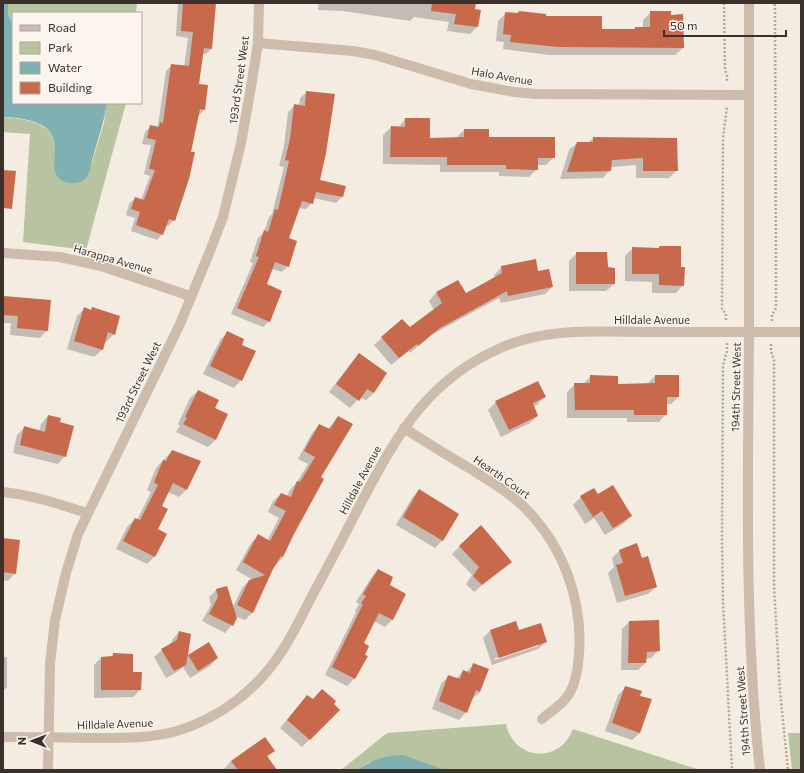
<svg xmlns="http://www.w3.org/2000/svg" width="804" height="773" font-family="Commissioner,sans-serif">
<rect width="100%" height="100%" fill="#f4ebe1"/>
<g fill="#b8c4a0">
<path d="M8,3H137L136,13H13V24L8,15Z"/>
<path d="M107,103H126L86,250L23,242L30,134L3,132V117C19,118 48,121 54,140C57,151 55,163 56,174L88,175L104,123Z"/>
<path d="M506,724C514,761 560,764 573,729L700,770H446L414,759L370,762L357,770H341L387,733Z"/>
<path d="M788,733H801V770H792Z"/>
</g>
<g fill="#7fb0b2">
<path d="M3,3H8V15L13,24V103H107C104,122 98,139 93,157C91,162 91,170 88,175C84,182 77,184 70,183C64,182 60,180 57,176C50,163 61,144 49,131C40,120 16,117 3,117Z"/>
<path d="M403,755L446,770H357C375,759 382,756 403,755Z"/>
</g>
<g fill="#0003" fill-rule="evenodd">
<path d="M178,3H215L211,49L206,54H202L198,85L204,110L198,116L174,220L168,226L165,225L162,234L157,240L131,231L135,218L126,215L129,204L135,198L141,200L150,176L144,174L151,145L142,144L145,132L151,126L156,128L158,125L166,71L172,65L184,67L188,38L176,36Z"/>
<path d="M319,3H475L474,10L477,27L470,34L447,31L449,22L414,17L410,21L343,11L318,10Z"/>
<path d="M519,12L601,30H633L635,28H643V20L651,12L683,48L675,55H550L503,49L504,42L496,41L498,21L506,13L516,14Z"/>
<path d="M307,92L319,181L345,187L342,197L336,203L314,198L312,203L306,209L298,208L288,239V266L282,272L272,269L266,285L269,321L263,327L231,314L253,263L250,262L258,238L264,232L269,217L272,214L284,167L279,166L284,146L288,112L295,105L299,106L300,98Z"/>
<path d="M405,119L428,139L456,138L464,130L554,157L546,165H537V169L529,177L499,176V172H440V165L383,164V135L391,127L398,128Z"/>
<path d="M593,138L676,139L677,170L669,178H636V165L611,167L610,170L603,178L560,179L569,150L577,143H588Z"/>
<path d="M660,247L680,268L683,285L676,293H652V282L625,281V256L633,248L658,249Z"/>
<path d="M577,253L607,268L614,284L606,291H569V261Z"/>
<path d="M502,267L537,272L552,287L545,294L501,303L499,298L431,335L410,353L409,351L391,365L374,345L402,320L410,328L434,310L429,301L436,293L458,281L465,294L495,278L494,275Z"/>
<path d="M4,298L47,330L40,338L10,335L11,323H3V299Z"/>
<path d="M84,309L114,334L106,342L104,341L102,350L94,357L67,349L77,316Z"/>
<path d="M228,332L240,345L241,380L234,388L203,374L220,340Z"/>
<path d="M360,354L374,393L366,400L360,397L350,408L329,392L352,362Z"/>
<path d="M591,376L617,385L647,384L655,376L678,397L671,404H666V414L659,422H627V418H567V392L575,384H583Z"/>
<path d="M198,391L214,409L227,415L215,440L208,447L176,432L180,426L178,424L190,398Z"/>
<path d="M544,397L537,405L533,406L537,416L530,423L501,437L488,410L496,402Z"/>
<path d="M48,416L59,423L65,456L58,464L13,453L17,435L24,428L39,432L41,424Z"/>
<path d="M338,417L293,534L283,557L272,569L252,613L245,620L235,616L232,625L225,633L202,621L211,605L209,597L216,590L227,587L233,607L242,588L250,580H253L236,570L251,543L258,536L267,541L279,518L268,512L273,501L281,494L287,496L290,490L297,482L308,464L298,459L312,433L320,425L328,429Z"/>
<path d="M172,451L199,462L186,490L179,497L168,492L160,506L157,530L165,534L154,557L147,564L116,549L127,527L135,519L137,520L151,492L147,490L156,468Z"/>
<path d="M419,490L443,540L435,548L396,525L412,498Z"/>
<path d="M598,496L631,516L623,524L605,535L594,518L585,524L573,505L581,497Z"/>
<path d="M3,539L15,573L8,581L3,580Z"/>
<path d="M460,546L510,561L474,592L466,584L472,575L452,554Z"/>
<path d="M620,550L641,560L656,587L648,594L617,603L608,573L614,567L612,558Z"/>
<path d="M378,570L388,586L392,620L385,627L374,621L362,643L354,679L347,686L325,675L356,612L355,611L359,604L356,602L371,578Z"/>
<path d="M629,622L659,650L651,658L645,659V663L638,670H621L622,629Z"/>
<path d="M490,631L518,632L546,642L538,649L492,665L483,638ZM538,644V646L495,660L494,659Z"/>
<path d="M179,632L186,657L208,644L217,658L210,666L190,678L183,667L177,672L166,678L154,657L162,650L171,645L172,640Z"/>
<path d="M113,654L132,673L140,690L133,697L94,698V665L101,658L110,657Z"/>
<path d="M3,657H7V687L3,691Z"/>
<path d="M474,664L480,692L472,699L466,712L459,720L432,709L441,684L449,676L456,679L463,671L466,672Z"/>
<path d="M626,687L639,696L651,700L640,733L632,740L605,731L618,695Z"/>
<path d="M307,696L312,700L332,705L339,710L302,747L280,728Z"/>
<path d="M273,751L267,757L272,770L224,769L231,761Z"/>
</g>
<g fill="#c8694b">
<path d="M183,3H216L212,49L204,48L199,84L208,85L205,110L200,109L191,152H195L189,179L175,221L169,219L163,235L136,225L140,212L131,209L135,197L144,200L155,170L149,169L156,140L147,138L150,125L159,127L160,122L163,123L171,64L189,66L193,32L181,31Z"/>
<path d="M432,3H476L475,9L481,10L478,27L454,24L456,14L431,11Z"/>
<path d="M519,11L546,14V16H602V29H635V27H650V11H671V15L683,14L684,48L558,47L510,42L511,35L503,34L505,12L518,13Z"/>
<path d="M306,91L335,94L326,153L320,180L346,186L343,197L316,192L313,204L302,201L289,238L297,241L289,267L275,262L267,284L282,291L270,322L237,308L259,257L256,256L264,230L268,232L275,209L278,210L289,161L285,160L290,139L294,104L305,106Z"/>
<path d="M405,118H430V138L464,137V129H489V137H555V158H538V170L506,169V165H447V157H390L391,126L405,127Z"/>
<path d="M593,137L677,138L678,171H643V158L612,160L611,171L567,172L577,142H593Z"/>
<path d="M3,170L16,171L12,209L3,208Z"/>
<path d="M659,246H681V267H685L684,286L659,285V274H632V247L659,248Z"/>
<path d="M576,252H607L608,267L615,268V284H576Z"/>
<path d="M536,259L538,271L549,269L553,287L508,296L507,291L440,328L418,346L417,344L399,358L381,337L402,319L410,327L442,303L436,292L458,280L466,293L502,273L501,266Z"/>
<path d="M4,296L51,300L48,331L17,328L18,316L3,315Z"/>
<path d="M84,307L91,310L92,307L120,316L115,335L108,332L103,350L74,341Z"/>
<path d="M227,331L244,339L242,345L256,351L242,381L210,366Z"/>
<path d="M359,353L387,373L374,393L367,389L359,401L336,384Z"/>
<path d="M590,375L618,376V384L655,383V375H679V397H667V415H634V410H575L574,383H590Z"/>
<path d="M538,381L546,397L533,403L538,416L509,430L495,401Z"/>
<path d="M198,390L219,400L215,408L228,414L216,440L183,424L187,418L185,417Z"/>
<path d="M48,415L61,418L60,422L74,426L66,457L20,445L24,426L45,432Z"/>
<path d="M338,416L353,424L321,477L324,479L294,534L283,557L281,556L273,569L253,613L237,605L249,580L265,575L243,562L258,534L270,541L286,511L274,505L281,493L291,497L297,481L300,482L315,457L304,451L319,424L330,429Z"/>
<path d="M172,450L201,461L187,490L173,483L162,506L168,509L158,529L167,534L155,557L123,541L135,518L140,520L158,485L154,482L163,460L166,461Z"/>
<path d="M613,485L632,516L613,528L602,511L593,517L580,496L594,488L598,494Z"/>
<path d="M419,489L459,514L443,541L403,517Z"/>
<path d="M481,525L512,562L482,585L473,576L479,567L459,546Z"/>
<path d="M3,538L20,540L16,574L3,572Z"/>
<path d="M637,543L642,558L648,556L657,587L625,596L616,565L623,563L619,550Z"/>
<path d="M378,569L393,577L390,585L406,594L393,620L379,613L364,643L369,646L365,655L368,656L355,679L332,667L363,604L361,603L366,596L363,594Z"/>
<path d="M227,586L237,618L233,626L209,614L218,597L216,589Z"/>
<path d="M659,620L660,651L647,652L646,663H628L629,621Z"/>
<path d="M516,621L519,630L541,623L547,642L499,658L490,630Z"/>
<path d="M179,631L191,634L188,655L209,642L218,658L198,671L188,655L186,665L174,671L161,649L177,640Z"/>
<path d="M113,653L133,654V672H142L141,690H101V657L113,656Z"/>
<path d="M473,663L489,669L480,692L476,690L467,713L439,701L448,675L460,679L463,670L470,673Z"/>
<path d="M625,686L642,691L640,696L652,699L640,733L612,723Z"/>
<path d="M322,689L336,701L334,704L340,710L310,740L287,720L307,695L313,699Z"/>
<path d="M265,737L275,751L267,756L277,770H238L231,761Z"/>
</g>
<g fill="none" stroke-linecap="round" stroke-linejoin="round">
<g stroke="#b9a596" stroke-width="2.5" stroke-dasharray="2 2" stroke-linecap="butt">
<path d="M724,3L725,70L727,76V82"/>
<path d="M726,320V314L722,309L723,138L727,107"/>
<path d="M772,321V315L776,308L775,3"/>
<path d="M727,343V351L723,365L722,542L723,602L732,770"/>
<path d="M771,344V351L774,360V586L780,691L788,770"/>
</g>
<g stroke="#cdbbac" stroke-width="10">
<path d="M749,3C748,114 750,224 749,335C748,480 744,625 760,770"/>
<path d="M258,43L353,51L375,55L471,84L514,92L536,94L748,95"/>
<path d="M3,253L60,257L101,266L190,296"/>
<path d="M404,428C427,443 450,457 474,471C491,482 511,493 525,508C563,546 583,600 579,654C578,668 576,685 567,697C561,705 550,712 542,719"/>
<path d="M3,492C32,495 59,504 87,513"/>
<path d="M3,737C31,737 60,737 88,738C117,738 148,739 177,731C220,718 258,689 282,651C294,633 303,613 313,594C330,563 346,532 362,501C398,433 429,378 503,347C549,327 602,332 651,332C701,332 751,332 801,332"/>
<path d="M48,770L50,664L55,620L66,573L78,534L180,324L210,251L223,217L241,143L251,87L258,43L259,3"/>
</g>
</g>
<g text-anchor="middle" stroke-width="3" stroke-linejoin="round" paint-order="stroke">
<g font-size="11" fill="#3b302b" stroke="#fbf5ee">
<text transform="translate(502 76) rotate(10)" y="4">Halo Avenue</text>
<text transform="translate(239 80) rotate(-82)" y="4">193rd Street West</text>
<text transform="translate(113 259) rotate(16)" y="4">Harappa Avenue</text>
<text x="652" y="324">Hilldale Avenue</text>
<text transform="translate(138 382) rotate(-64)" y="4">193rd Street West</text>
<text transform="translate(736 387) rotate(-89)" y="4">194th Street West</text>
<text transform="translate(502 477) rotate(35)" y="4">Hearth Court</text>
<text transform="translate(360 480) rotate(-62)" y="4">Hilldale Avenue</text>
<text transform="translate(743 711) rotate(-94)" y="4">194th Street West</text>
<text transform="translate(115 724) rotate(-2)" y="4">Hilldale Avenue</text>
</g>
</g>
<rect width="804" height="773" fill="none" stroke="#3b302b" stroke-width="8"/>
<rect x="12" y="12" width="130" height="92" fill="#fbf5ee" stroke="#aea6a0"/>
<rect x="20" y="25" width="20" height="6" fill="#cdbbac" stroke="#aea6a0"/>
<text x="48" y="32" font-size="12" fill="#3b302b">Road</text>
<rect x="20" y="42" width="20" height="12" fill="#b8c4a0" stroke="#aea6a0"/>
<text x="48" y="52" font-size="12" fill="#3b302b">Park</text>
<rect x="20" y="62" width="20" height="12" fill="#7fb0b2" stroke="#aea6a0"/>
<text x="48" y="72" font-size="12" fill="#3b302b">Water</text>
<rect x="20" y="82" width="20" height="12" fill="#c8694b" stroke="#aea6a0"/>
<text x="48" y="92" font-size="12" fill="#3b302b">Building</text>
<g transform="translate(32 741) rotate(270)" stroke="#fbf5ee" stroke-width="3" paint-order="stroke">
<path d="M0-3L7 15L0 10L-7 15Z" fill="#3b302b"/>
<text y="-6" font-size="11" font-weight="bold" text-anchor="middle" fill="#3b302b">N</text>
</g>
<path d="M664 30v6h122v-6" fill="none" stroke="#3b302b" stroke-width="2"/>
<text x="670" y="30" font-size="12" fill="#3b302b" stroke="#fbf5ee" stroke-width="3" paint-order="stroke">50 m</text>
</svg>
